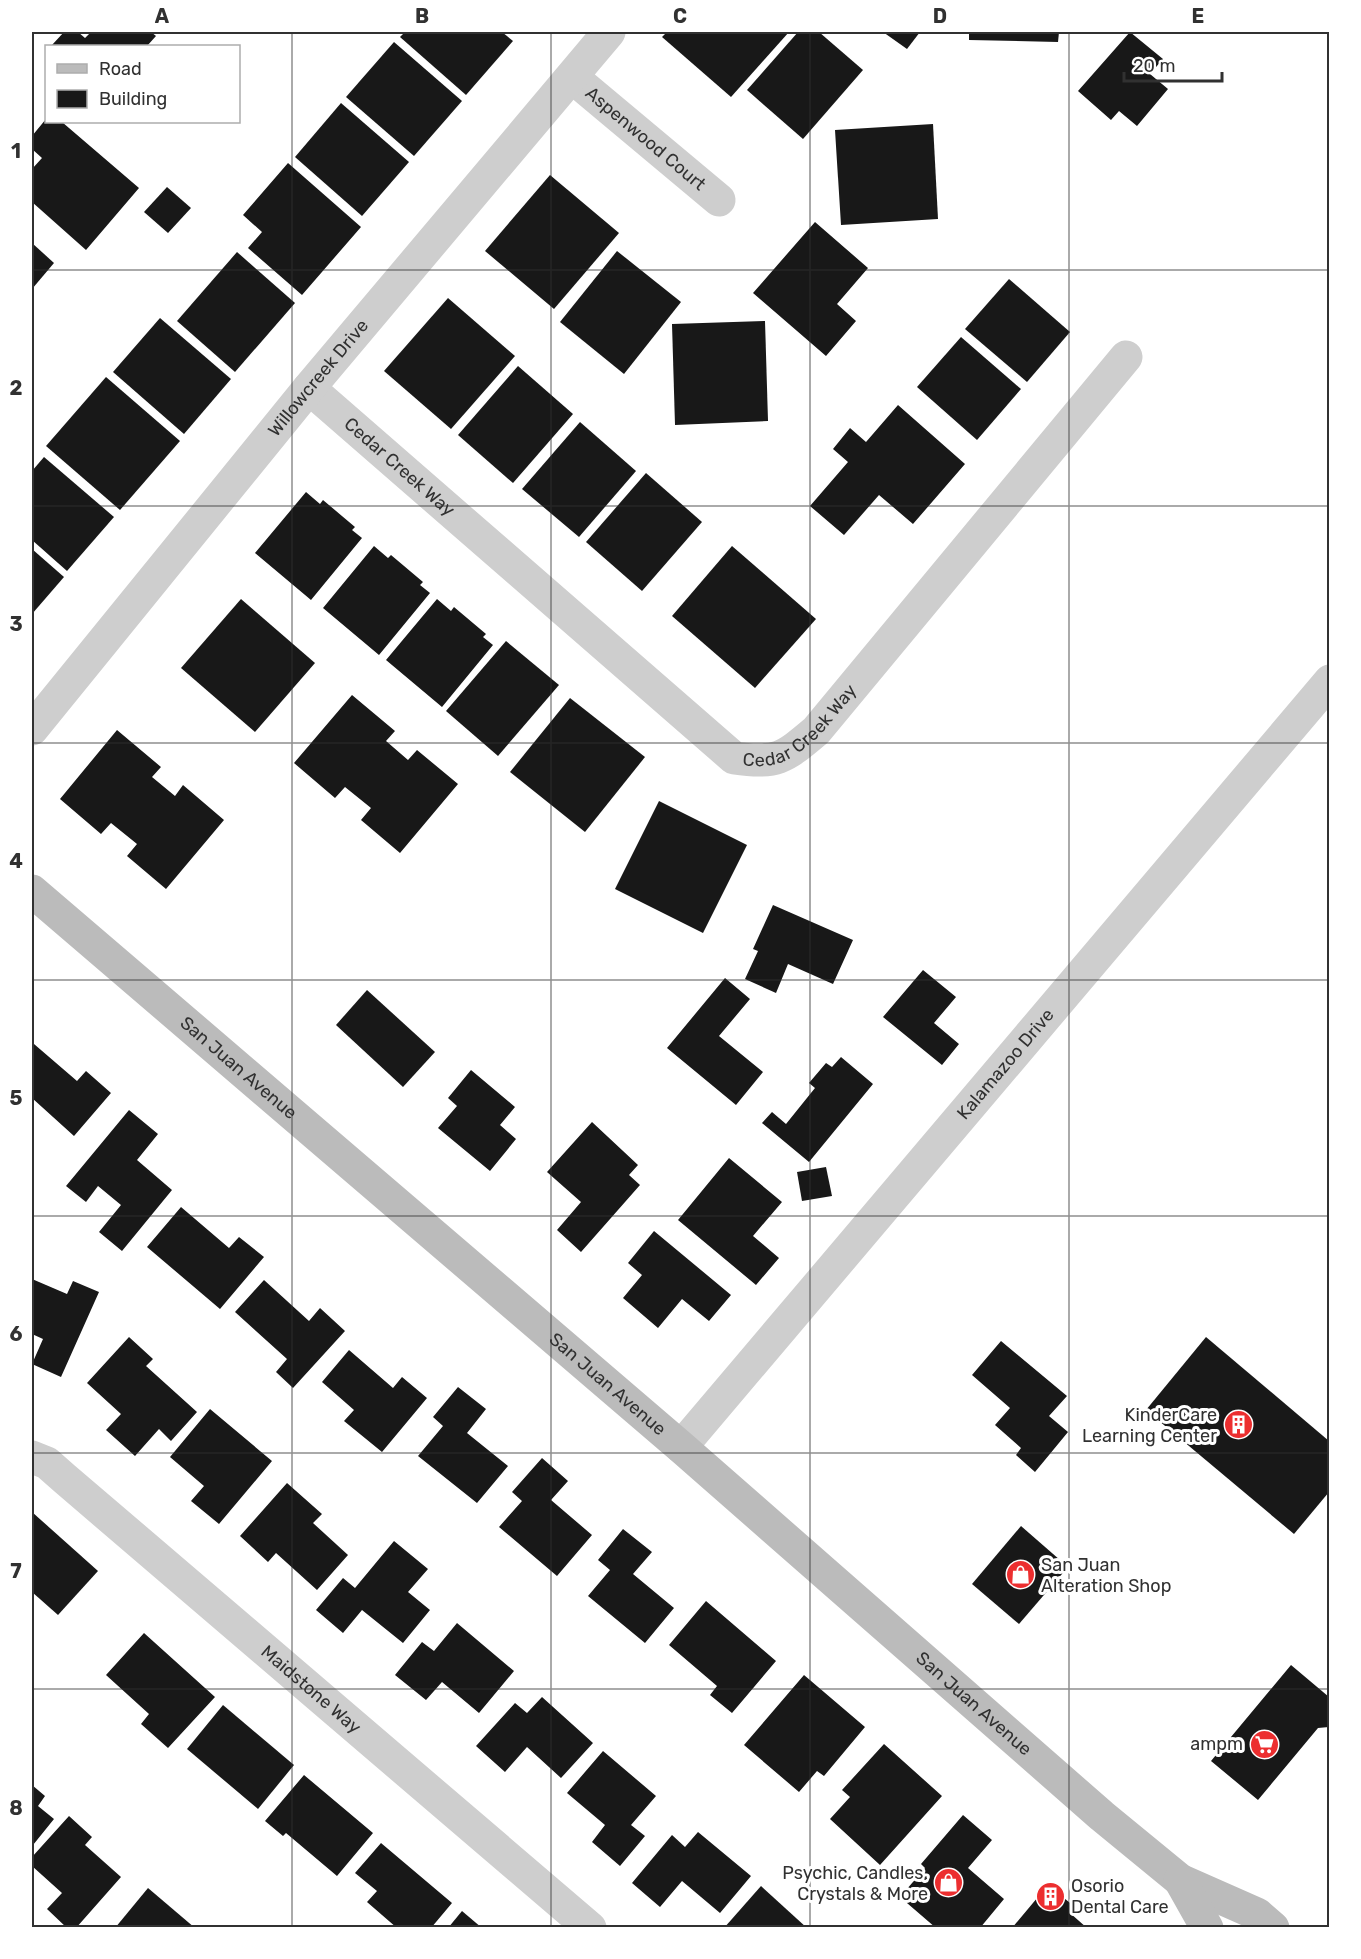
<svg xmlns="http://www.w3.org/2000/svg" width="1361" height="1959" font-family="Rubik,sans-serif">
<rect width="100%" height="100%" fill="#fff"/>
<g fill="#181818">
<path d="M64,32H78L85,38L91,32H151L156,36L147,46H53L52,45Z"/>
<path d="M405,32H502L513,41L466,95L400,37Z"/>
<path d="M667,32H789L731,97L662,37Z"/>
<path d="M798,32H819L863,70L803,139L747,90Z"/>
<path d="M883,32H920L907,49Z"/>
<path d="M969,32H1059L1058,42L969,40Z"/>
<path d="M1130,32L1163,59L1150,74L1168,89L1137,126L1119,111L1111,120L1078,91Z"/>
<path d="M394,42L462,101L414,156L346,97Z"/>
<path d="M341,103L409,162L362,216L295,157Z"/>
<path d="M46,119V122H62L139,188L86,250L32,202V169L42,158L32,149V136Z"/>
<path d="M933,124L938,219L841,225L835,130Z"/>
<path d="M288,163L361,227L302,295L248,248L262,232L243,215Z"/>
<path d="M550,175L619,233L554,309L485,251Z"/>
<path d="M167,187L191,208L168,233L144,212Z"/>
<path d="M815,222L868,268L837,304L856,321L826,356L753,293Z"/>
<path d="M32,243L54,263L32,289Z"/>
<path d="M617,251L681,302L624,374L560,322Z"/>
<path d="M237,252L295,303L235,372L177,321Z"/>
<path d="M1009,279L1070,332L1027,382L965,329Z"/>
<path d="M448,298L515,356L451,429L384,371Z"/>
<path d="M160,318L231,379L184,434L113,372Z"/>
<path d="M765,321L768,421L675,425L672,324Z"/>
<path d="M961,337L1021,389L977,440L917,387Z"/>
<path d="M518,366L573,414L513,483L458,435Z"/>
<path d="M106,377L180,441L120,510L46,446Z"/>
<path d="M898,405L965,464L913,524L879,495L844,535L810,506L848,462L833,449L850,428L866,442Z"/>
<path d="M580,422L636,471L579,537L522,489Z"/>
<path d="M44,457L114,517L67,571L32,540V471Z"/>
<path d="M646,473L702,522L642,591L586,542Z"/>
<path d="M306,492L320,504L323,500L355,527L352,530L362,538L311,600L255,553Z"/>
<path d="M374,546L388,558L391,555L423,582L420,585L430,593L379,655L323,608Z"/>
<path d="M732,546L816,619L755,688L672,616Z"/>
<path d="M32,549L64,577L32,614Z"/>
<path d="M241,599L315,663L255,732L181,668Z"/>
<path d="M437,599L451,611L454,607L486,634L483,637L493,645L442,707L386,660Z"/>
<path d="M506,641L559,685L498,756L446,711Z"/>
<path d="M352,695L395,731L386,741L408,760L417,750L458,784L400,853L361,820L371,808L345,787L335,798L294,763Z"/>
<path d="M570,698L645,757L585,832L510,772Z"/>
<path d="M117,730L161,767L152,777L175,796L183,785L224,820L166,889L127,856L137,844L111,823L101,834L60,799Z"/>
<path d="M659,801L747,845L703,933L615,889Z"/>
<path d="M773,905L853,940L833,984L788,964L776,993L745,979L758,951L753,949Z"/>
<path d="M923,970L956,997L934,1023L959,1044L942,1065L883,1017Z"/>
<path d="M725,978L750,999L719,1036L763,1072L736,1105L667,1048Z"/>
<path d="M367,990L435,1052L403,1087L336,1025Z"/>
<path d="M34,1044L77,1081L86,1071L111,1093L74,1136L32,1098V1047Z"/>
<path d="M841,1057L873,1084L809,1162L762,1123L772,1112L786,1124L815,1088L809,1083L826,1063L832,1067Z"/>
<path d="M471,1070L515,1107L500,1125L516,1139L490,1171L438,1128L457,1106L448,1098Z"/>
<path d="M129,1110L158,1134L137,1160L172,1190L122,1251L99,1232L121,1205L98,1186L86,1202L66,1186Z"/>
<path d="M592,1122L638,1165L629,1175L640,1185L581,1252L557,1230L581,1202L547,1172Z"/>
<path d="M729,1158L782,1202L753,1236L779,1258L756,1285L678,1220Z"/>
<path d="M826,1167L832,1196L802,1201L797,1172Z"/>
<path d="M181,1207L229,1248L239,1237L264,1257L220,1309L147,1247Z"/>
<path d="M654,1231L731,1295L709,1321L682,1299L658,1328L623,1298L642,1275L628,1263Z"/>
<path d="M32,1279L67,1294L73,1281L99,1292L61,1377L32,1364L43,1339L32,1334Z"/>
<path d="M264,1280L309,1321L320,1308L345,1331L293,1388L276,1372L287,1359L235,1312Z"/>
<path d="M129,1337L153,1359L146,1366L197,1412L171,1441L159,1429L135,1456L106,1430L121,1414L87,1383Z"/>
<path d="M1206,1337L1329,1441V1492L1294,1534L1146,1410Z"/>
<path d="M1001,1341L1067,1396L1049,1416L1068,1432L1035,1472L1016,1455L1021,1448L995,1425L1010,1408L972,1375Z"/>
<path d="M349,1350L393,1388L402,1377L427,1398L382,1452L344,1421L354,1410L322,1382Z"/>
<path d="M458,1387L486,1409L467,1433L508,1466L477,1503L418,1456L443,1426L433,1417Z"/>
<path d="M210,1409L272,1461L219,1524L191,1501L204,1486L170,1457Z"/>
<path d="M542,1458L568,1481L551,1500L592,1535L557,1576L499,1527L522,1501L512,1492Z"/>
<path d="M287,1483L322,1514L313,1523L348,1555L317,1590L276,1553L268,1562L240,1536Z"/>
<path d="M32,1512L98,1571L58,1615L32,1592Z"/>
<path d="M1021,1526L1068,1567L1019,1624L972,1584Z"/>
<path d="M623,1529L652,1552L633,1574L674,1608L645,1643L588,1596L610,1570L598,1560Z"/>
<path d="M394,1541L428,1569L408,1592L430,1610L403,1643L362,1610L343,1633L316,1610L343,1578L355,1588Z"/>
<path d="M706,1601L776,1661L732,1713L710,1695L717,1686L669,1645Z"/>
<path d="M457,1623L514,1671L479,1713L442,1682L426,1700L395,1675L422,1642L434,1651Z"/>
<path d="M144,1633L215,1697L168,1748L141,1724L149,1714L106,1675Z"/>
<path d="M1291,1665L1329,1697V1727L1318,1728L1258,1800L1211,1761Z"/>
<path d="M804,1675L865,1727L824,1776L817,1771L799,1792L744,1745Z"/>
<path d="M542,1697L593,1743L561,1778L527,1747L505,1772L476,1746L515,1703L527,1713Z"/>
<path d="M223,1705L294,1765L258,1809L187,1749Z"/>
<path d="M884,1744L942,1796L880,1865L830,1819L850,1797L842,1790Z"/>
<path d="M603,1751L656,1796L631,1825L645,1836L620,1866L592,1842L605,1825L567,1793Z"/>
<path d="M304,1775L373,1833L337,1876L286,1833L283,1836L265,1821Z"/>
<path d="M32,1785L45,1796L38,1806L54,1819L33,1845Z"/>
<path d="M963,1815L992,1840L968,1868L1004,1899L980,1928H936L900,1897L925,1868L921,1864Z"/>
<path d="M69,1816L92,1837L85,1845L121,1877L76,1928H67L47,1909L62,1893L32,1866V1857Z"/>
<path d="M698,1832L751,1876L720,1913L682,1881L660,1907L632,1883L672,1835L685,1847Z"/>
<path d="M381,1843L452,1903L431,1928H397L367,1902L377,1891L355,1873Z"/>
<path d="M1048,1885L1075,1907L1070,1913L1087,1928H1012Z"/>
<path d="M761,1886L807,1928H724Z"/>
<path d="M148,1888L195,1928H115Z"/>
<path d="M462,1911L482,1928H448Z"/>
</g>
<g fill="none" stroke-linecap="round" stroke-linejoin="round">
<g stroke="#cecece" stroke-width="33">
<path id="s1" d="M572,77L719,200"/>
<path id="s2" d="M309,388L734,758C777,764 784,758 816,731L1126,357"/>
<path id="s3" d="M32,729L309,388L609,32"/>
<path id="s4" d="M681,1447L1330,681"/>
<path id="s5" d="M32,1457L47,1463L64,1478L590,1928"/>
</g>
<g stroke="#bbb" stroke-width="33">
<path id="s6" d="M32,891L681,1447L1102,1816L1180,1880L1257,1914L1273,1928"/>
<path d="M1180,1880L1207,1928"/>
</g>
</g>
<path fill="none" stroke="#313131" stroke-width="1.5" stroke-opacity="0.55" d="M292,32V1928M551,32V1928M810,32V1928M1069,32V1928M32,270H1330M32,506H1330M32,743H1330M32,980H1330M32,1216H1330M32,1453H1330M32,1689H1330"/>
<defs>
<symbol id="building-disc" viewBox="-11 -11 22 22"><circle r="9.5" fill="#ec2e2f" stroke="#fff"/><path d="M-4-6H4V6H1V3H-1V6H-4ZM-2.5-4.3h1.7v1.8h-1.7ZM.8-4.3h1.7v1.8H.8ZM-2.5-1h1.7V.8h-1.7ZM.8-1h1.7V.8H.8Z" fill="#fff"/></symbol>
<symbol id="shop-disc" viewBox="-11 -11 22 22"><circle r="9.5" fill="#ec2e2f" stroke="#fff"/><path d="M-5-2.5h2.3a2.7 3.5 0 0 1 5.4 0H5L5.5 6h-11ZM-1.5-2.5h3a1.5 2.3 0 0 0-3 0Z" fill="#fff"/></symbol>
<symbol id="supermarket-disc" viewBox="-11 -11 22 22"><circle r="9.5" fill="#ec2e2f" stroke="#fff"/><path d="M-6-5.5h2.5l.6 2H6L4.5 2H-2.5L-4.4-4H-6ZM-1.5 3.2a1.3 1.3 0 1 0 .1 0ZM3 3.2a1.3 1.3 0 1 0 .1 0Z" fill="#fff"/></symbol>
</defs>
<g fill-rule="evenodd">
<use href="#building-disc" x="1222" y="1408" width="33" height="33"/>
<use href="#shop-disc" x="1004" y="1558" width="33" height="33"/>
<use href="#supermarket-disc" x="1248" y="1728" width="33" height="33"/>
<use href="#shop-disc" x="932" y="1866" width="33" height="33"/>
<use href="#building-disc" x="1034" y="1880" width="33" height="33"/>
</g>
<g text-anchor="middle" stroke-width="6" stroke-linejoin="round" paint-order="stroke">
<g font-size="18" fill="#313131" stroke="#fff">
<text dy="6" stroke="none"><textPath href="#s1" startOffset="96">Aspenwood Court</textPath></text>
<text dy="6" stroke="none"><textPath href="#s3" startOffset="453">Willowcreek Drive</textPath></text>
<text dy="6" stroke="none"><textPath href="#s2" startOffset="120">Cedar Creek Way</textPath></text>
<text dy="6" stroke="none"><textPath href="#s2" startOffset="642">Cedar Creek Way</textPath></text>
<text dy="6" stroke="none"><textPath href="#s4" startOffset="502">Kalamazoo Drive</textPath></text>
<text dy="6" stroke="none"><textPath href="#s6" startOffset="272">San Juan Avenue</textPath></text>
<text dy="6" stroke="none"><textPath href="#s6" startOffset="758">San Juan Avenue</textPath></text>
<text dy="6" stroke="none"><textPath href="#s5" startOffset="364">Maidstone Way</textPath></text>
<text dy="6" stroke="none"><textPath href="#s6" startOffset="1244">San Juan Avenue</textPath></text>
</g>
<g font-size="18" fill="#313131" stroke="#fff" text-anchor="end">
<text x="1217" y="1421">KinderCare<tspan x="1217" dy="21">Learning Center</tspan></text>
<text x="1041" y="1571" text-anchor="start">San Juan<tspan x="1041" dy="21">Alteration Shop</tspan></text>
<text x="1243" y="1750">ampm</text>
<text x="928" y="1879">Psychic, Candles,<tspan x="928" dy="21">Crystals &amp; More</tspan></text>
<text x="1071" y="1892" text-anchor="start">Osorio<tspan x="1071" dy="21">Dental Care</tspan></text>
</g>
</g>
<rect width="1361" height="1959" fill="none" stroke="#ffffff" stroke-width="66"/>
<rect x="45" y="45" width="195" height="78" fill="#ffffff" stroke="#adadad" stroke-width="1.5"/>
<rect x="57" y="64" width="30" height="9" fill="#bbbbbb" stroke="#adadad" stroke-width="1.5"/>
<text x="99" y="75" font-size="18" fill="#313131">Road</text>
<rect x="57" y="90" width="30" height="18" fill="#181818" stroke="#adadad" stroke-width="1.5"/>
<text x="99" y="105" font-size="18" fill="#313131">Building</text>
<path d="M1124 72v9h98v-9" fill="none" stroke="#313131" stroke-width="3"/>
<text x="1133" y="72" font-size="18" fill="#313131" stroke="#ffffff" stroke-width="4.5" paint-order="stroke">20 m</text>
<rect x="33" y="33" width="1295" height="1893" fill="none" stroke="#313131" stroke-width="2"/>
<g font-size="20" text-anchor="middle" font-weight="bold" fill="#313131">
<text x="162" y="23">A</text>
<text x="422" y="23">B</text>
<text x="680" y="23">C</text>
<text x="940" y="23">D</text>
<text x="1198" y="23">E</text>
<text x="16" y="158">1</text>
<text x="16" y="395">2</text>
<text x="16" y="631">3</text>
<text x="16" y="868">4</text>
<text x="16" y="1105">5</text>
<text x="16" y="1341">6</text>
<text x="16" y="1578">7</text>
<text x="16" y="1815">8</text>
</g>
</svg>
